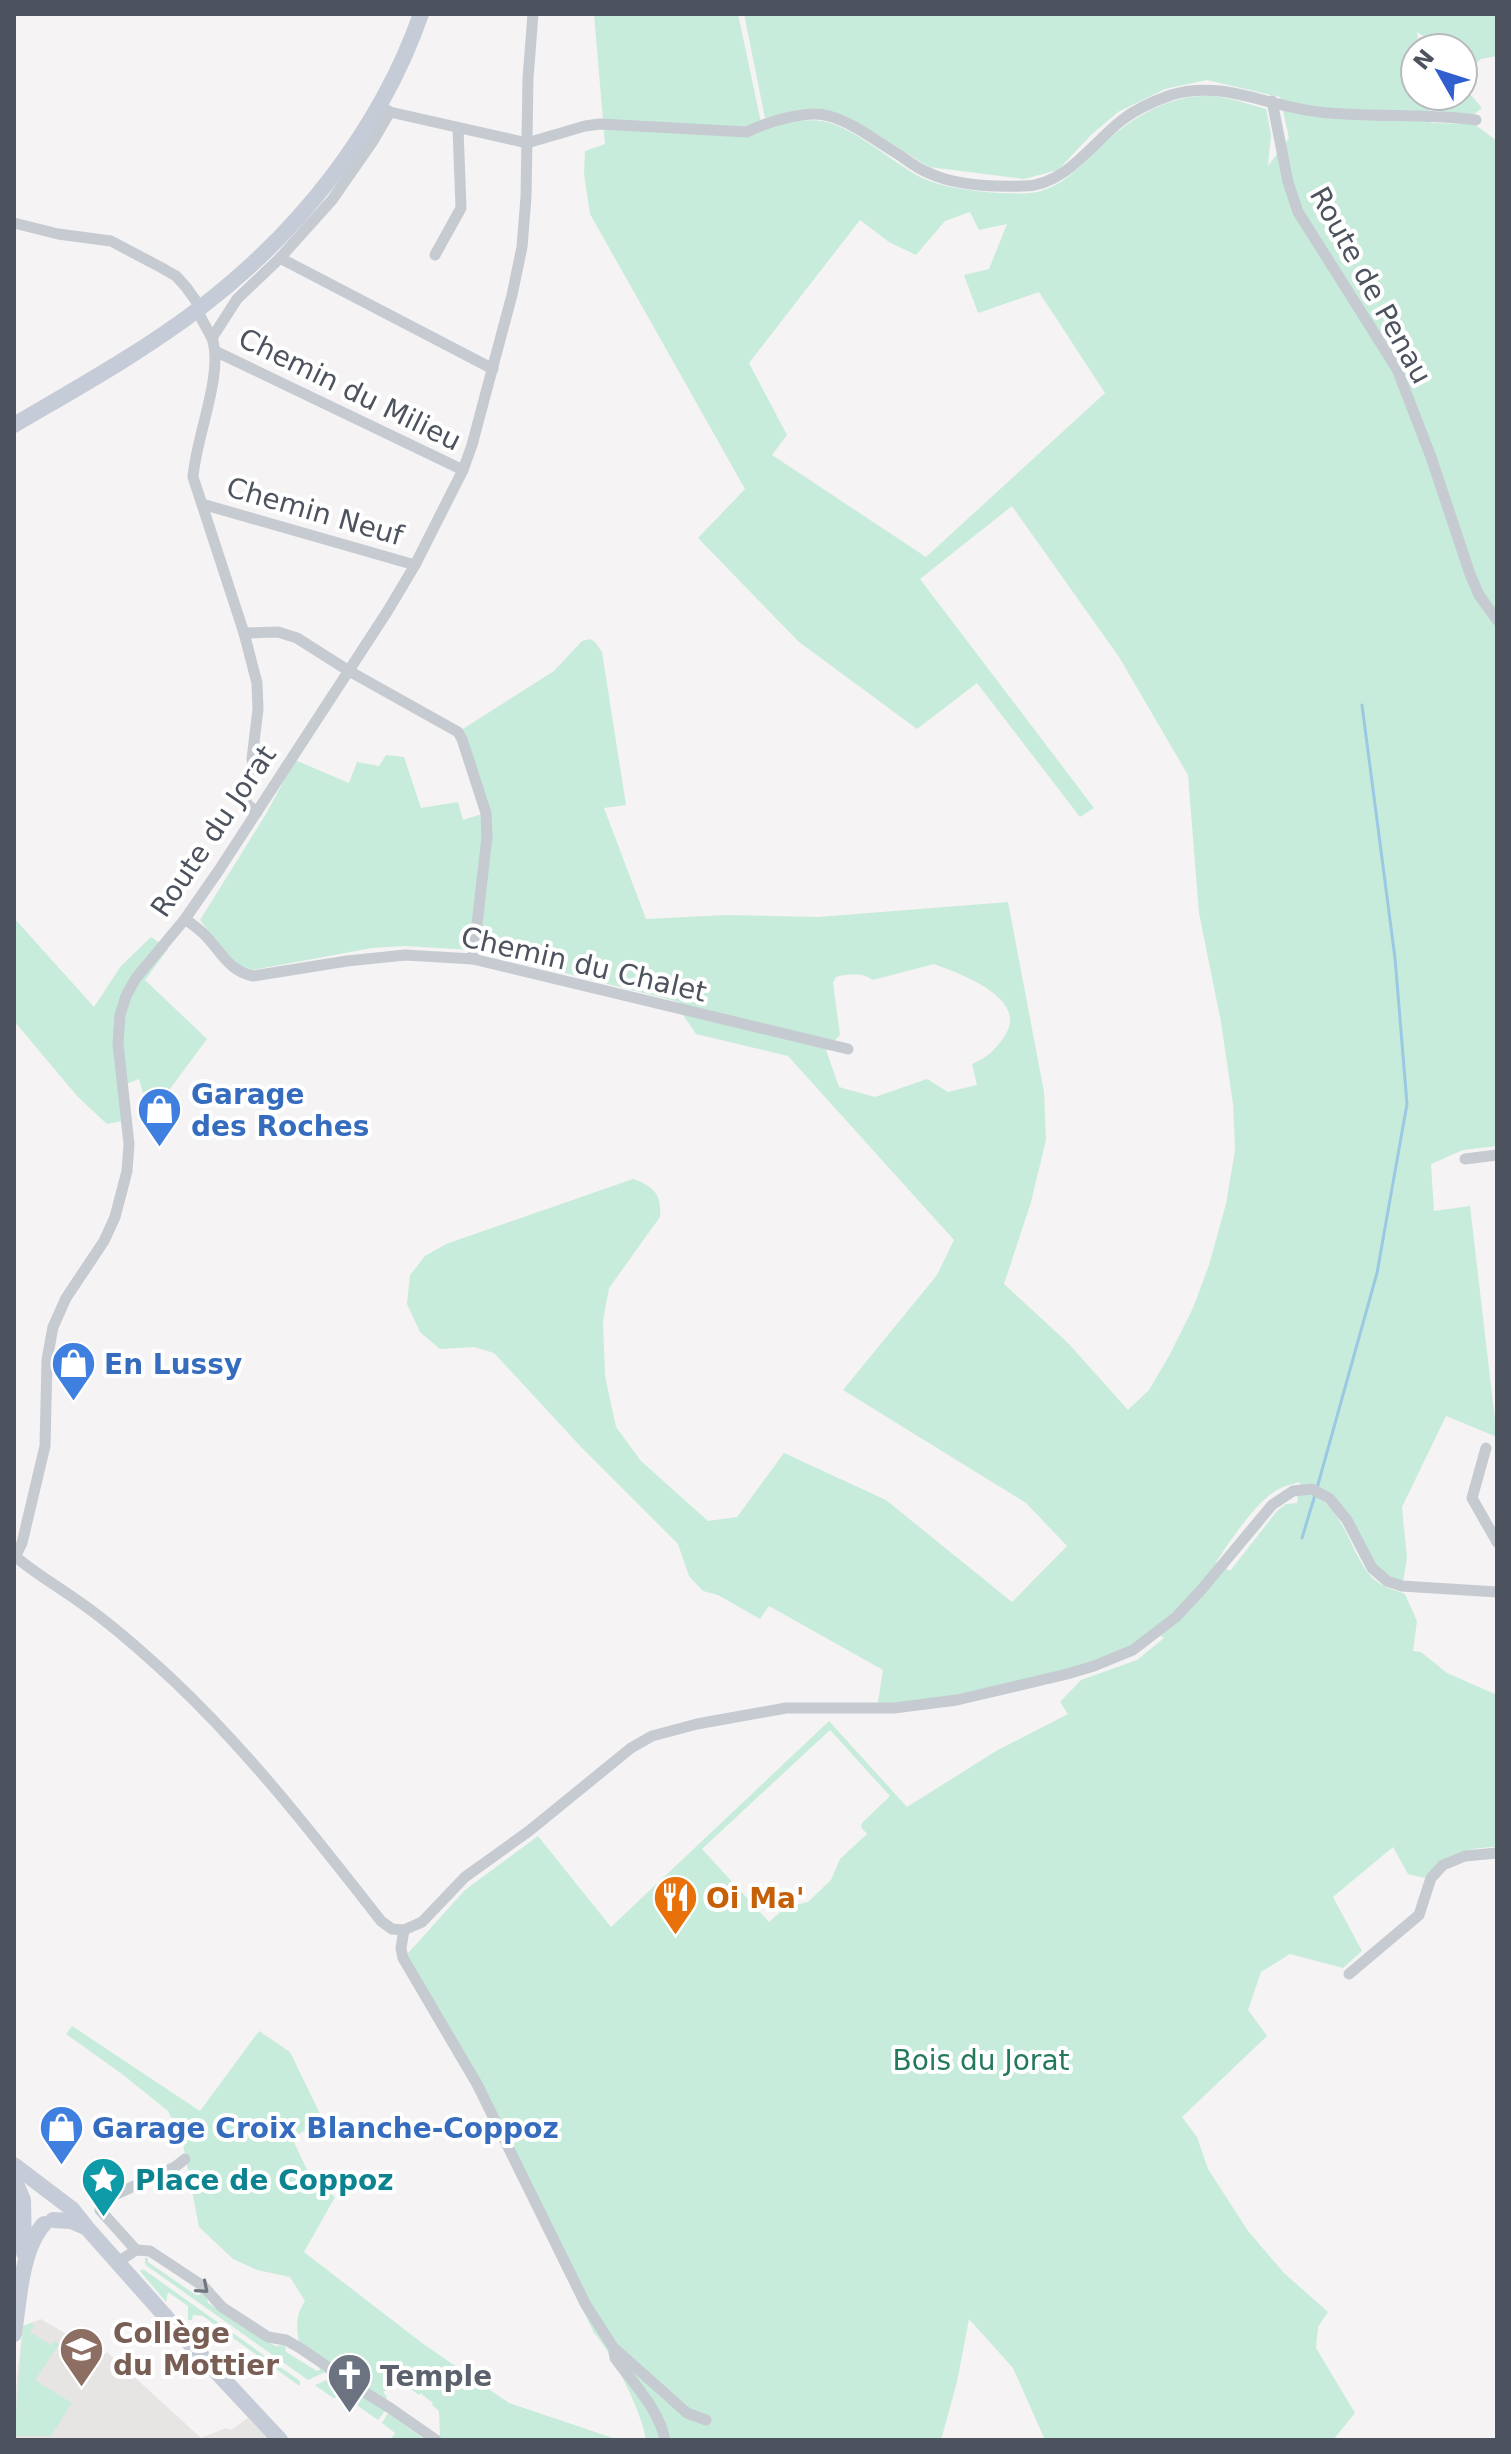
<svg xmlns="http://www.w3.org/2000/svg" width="1511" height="2454" font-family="'DejaVu Sans',sans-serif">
<rect width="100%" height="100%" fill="#f5f3f3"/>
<path fill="#e6e5e4" d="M41,2319L103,2356L107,2352L201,2438L226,2428L231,2430L248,2418L268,2439L14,2440L17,2375L23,2326Z"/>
<g fill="#c8ecdb" fill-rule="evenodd">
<path d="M594,14H738L762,127C781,124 802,118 822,121C853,126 893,163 922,178C946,190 1003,195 1030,193C1058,190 1076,171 1095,152C1123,123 1165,95 1207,96C1227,96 1247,104 1266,109L1271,135L1268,166L1289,138L1280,97L1207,80L1165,89L1118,112L1091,135L1058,170L1024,179L929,167L875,133L825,109L765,118L744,14H1497V56L1481,59L1463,75V48H1426L1425,37L1417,32L1419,48H1415V96H1427L1431,123L1474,124L1497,141V1146L1463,1150L1431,1164L1434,1211L1470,1206L1497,1437L1446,1416L1402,1507L1407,1558L1403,1582L1381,1572L1329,1494L1325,1503C1349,1524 1355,1564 1375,1580C1383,1587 1395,1590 1405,1594L1417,1621L1413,1651L1421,1652L1447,1673L1497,1695V1847C1468,1847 1444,1855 1425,1878L1408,1874L1393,1847L1333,1897L1362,1951L1343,1968L1290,1954L1261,1972L1248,2010L1267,2036L1182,2117L1197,2137L1208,2169L1248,2231L1284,2273L1328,2312L1318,2327L1316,2348L1355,2413L1333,2440H1045L1013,2368L969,2319L957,2382L941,2440H646C642,2412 613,2354 594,2333L488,2113L401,1961L465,1890L538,1836L611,1927L829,1721L907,1807L996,1751L1068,1714L1060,1702L1081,1680L1137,1660L1164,1638L1156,1633L1133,1650L1010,1689L877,1708L883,1670L769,1606L760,1619L718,1595L703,1591L689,1576L678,1544L582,1448L494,1353L474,1347L440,1349L420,1332L407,1304L410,1275L425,1256L446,1244L633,1179C654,1186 662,1195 660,1217L609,1288L603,1321L605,1376L616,1427L641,1461L708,1521L737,1517L784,1453L886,1500L1012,1602L1067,1546L1026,1503L843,1390L937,1275L954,1240L788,1056L696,1034L681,1012L679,1002L474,950L404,946L372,948L253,970L236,965L200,920L266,814L295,760L349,783L357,762L379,766L386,755L404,757L421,808L458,802L463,820L485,813L458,732L554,671L582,641L590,639L595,642L602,652L626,805L604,808L646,919L726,915L818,917L1008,902L1044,1092L1046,1140L1031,1202L1004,1284L1068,1343L1128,1410L1149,1390L1169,1356L1193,1308L1209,1265L1226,1204L1235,1150L1233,1104L1221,1022L1199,913L1188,775L1119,657L1012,506L920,579L1094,808L1080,817L977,683L917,729L799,642L698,538L745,489L590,214L584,174L585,151L605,144ZM970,212L979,230L1007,224L989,269L964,275L978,313L1039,292L1105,393L926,557L772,455L787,435L749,363L860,220L889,242L916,255L945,221ZM934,964C961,974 1031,999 1004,1037C994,1051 988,1057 972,1064L977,1085L948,1092L927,1079L875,1097L839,1087L826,1050L840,1035L833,983L836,977C849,974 861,972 873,980ZM1300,1482L1297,1503L1286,1504L1277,1511L1230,1571L1216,1562C1230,1541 1259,1497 1281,1488C1287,1485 1294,1484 1300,1482ZM830,1730L890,1796L862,1823L861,1827L867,1834L840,1859L831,1880L808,1902L786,1907L769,1922L702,1849Z"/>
<path d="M1463,81L1470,94L1482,108L1474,114L1441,112L1437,109L1435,96H1463Z"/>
<path d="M14,918L94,1007L121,966L151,937L168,949L145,980L207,1039L158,1105L144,1096L139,1079L121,1086L122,1121L107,1124L78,1097L14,1021Z"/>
<path d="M72,2026L200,2111L259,2031L290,2052L323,2120L292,2138L310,2176L335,2197L304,2252L422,2343L509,2403L619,2440H440L439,2411L432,2405L433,2403L420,2393L419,2395L408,2387H403L398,2384L383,2392L387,2397L386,2399L371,2398L300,2348C297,2330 294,2317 305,2301L290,2277L257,2270L233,2259L199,2227L182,2139L168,2111L122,2074L66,2034Z"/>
<path d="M145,2258H148V2262L196,2295H200L201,2291L206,2294L208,2303L275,2346L285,2345L286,2352L317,2371L320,2370L318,2364L325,2372L308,2380L147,2266L145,2264Z"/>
<path d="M143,2269L300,2381V2385H298L203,2316L193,2315L192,2320H188V2306L168,2292L166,2302L140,2271Z"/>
<path d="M30,2323L34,2325L30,2332L51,2345L55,2341L59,2344L35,2380L72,2403L51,2436H14L23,2326Z"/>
<path d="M334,2377L385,2411L378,2420L345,2397L333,2398L315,2385Z"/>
<path d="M388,2413L425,2440H390L395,2433L382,2423Z"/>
</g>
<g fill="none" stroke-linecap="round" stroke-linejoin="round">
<g stroke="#9bc9e3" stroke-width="3">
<path d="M1317,1488L1377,1273L1407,1104L1395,958L1362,705"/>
<path d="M1302,1538L1315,1495"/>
</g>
<g stroke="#c6cbd2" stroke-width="11">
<path d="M1272,101L1288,182L1298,212L1397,369L1431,457L1470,574L1479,595L1497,620"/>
<path d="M379,105L390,112L527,143L585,126L600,124L747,132C767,122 808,109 829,116C854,123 876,141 898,154C908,161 918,169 929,173C956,186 994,187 1024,186C1065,186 1092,143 1122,120C1136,109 1154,101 1171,95C1221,79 1269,107 1319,112C1371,118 1424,113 1476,120"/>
<path d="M14,223L58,234L111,241L162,268L176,276L186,287L196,301L201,318L212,338"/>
<path d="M435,255L461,208L458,128"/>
<path d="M280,258L493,369"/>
<path d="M217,352L463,470"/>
<path d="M202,504L415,565"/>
<path d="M244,633L278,632L297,638L349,671L458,732L462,739L486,813L487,837L473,959"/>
<path d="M257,812L248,805L245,799L252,784L254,768L252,759L258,709L257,683L244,633L193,477C196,436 224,374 212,338L237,299L280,258L332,200L373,141L390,112"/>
<path d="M185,919C192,924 199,929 205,935C221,952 229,971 253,976L347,961L405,955L473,959L848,1049"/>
<path d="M1465,1159L1497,1155"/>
<path d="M1486,1448L1472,1498L1497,1542"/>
<path d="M16,1557C37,1575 59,1587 81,1603C114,1626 145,1654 174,1681C251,1754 316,1838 381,1921L392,1929L404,1930L422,1922L465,1877L529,1831L631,1748L652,1736L697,1724L786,1708H894L957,1700L1067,1674L1094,1666L1133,1650L1176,1617L1202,1589L1272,1505L1293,1491L1312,1489L1329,1498L1347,1520L1372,1568L1387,1581L1402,1586L1497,1592"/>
<path d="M14,1559L22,1543L45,1446L47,1360L53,1327L66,1298L104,1241L115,1217L127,1171L129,1144L118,1044L120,1015L126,996L136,978L185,919L219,870L387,612L415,565L463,470L472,445L512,295L522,247L526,197L528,78L533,14"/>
<path d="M404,1930L401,1948L403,1958L477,2084L586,2305L613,2347L687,2413L706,2420"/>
<path d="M1349,1974L1419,1915L1431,1878L1443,1865L1465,1856L1497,1853"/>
<path d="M136,2250L100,2210L104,2200L175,2167L185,2159"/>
<path d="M118,2262L136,2250L150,2251L156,2255L203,2286L222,2307L268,2337L286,2340L300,2348L328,2367L332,2372L390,2408L436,2440"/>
<path d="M614,2352L615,2358C633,2383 659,2409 665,2440"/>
</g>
<g stroke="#c6ccd7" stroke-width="16">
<path d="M14,425C77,388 142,352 200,308C298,233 380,131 421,14"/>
<path d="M14,2165L72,2209L87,2228L182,2335L280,2440"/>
<path d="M14,2179L23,2200L24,2253"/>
<path d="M53,2220L71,2221L85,2227"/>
<path d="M14,2334C19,2302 21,2249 44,2224"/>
</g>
</g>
<defs><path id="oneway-chevron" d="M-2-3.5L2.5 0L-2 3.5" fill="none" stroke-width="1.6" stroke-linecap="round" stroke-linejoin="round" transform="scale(2)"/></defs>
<use stroke="#717781" href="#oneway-chevron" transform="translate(203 2288) rotate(41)"/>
<defs>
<symbol id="shop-pin" viewBox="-11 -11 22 30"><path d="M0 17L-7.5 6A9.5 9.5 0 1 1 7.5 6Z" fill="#3f7fe0" stroke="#fff"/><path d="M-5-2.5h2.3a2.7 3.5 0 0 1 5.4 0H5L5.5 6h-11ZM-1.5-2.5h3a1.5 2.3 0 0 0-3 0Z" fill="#fff"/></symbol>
<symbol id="restaurant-pin" viewBox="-11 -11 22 30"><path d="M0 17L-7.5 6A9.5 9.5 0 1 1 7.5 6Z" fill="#e8710a" stroke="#fff"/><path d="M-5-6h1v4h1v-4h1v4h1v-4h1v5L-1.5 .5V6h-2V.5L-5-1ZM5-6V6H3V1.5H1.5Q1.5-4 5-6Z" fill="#fff"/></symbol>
<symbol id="sight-pin" viewBox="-11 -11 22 30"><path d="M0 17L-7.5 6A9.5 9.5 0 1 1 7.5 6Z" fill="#0f9aa8" stroke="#fff"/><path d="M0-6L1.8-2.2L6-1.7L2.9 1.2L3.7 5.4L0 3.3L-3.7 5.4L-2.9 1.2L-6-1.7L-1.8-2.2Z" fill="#fff"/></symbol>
<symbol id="school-pin" viewBox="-11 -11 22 30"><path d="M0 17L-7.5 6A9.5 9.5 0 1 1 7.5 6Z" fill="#8d6e63" stroke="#fff"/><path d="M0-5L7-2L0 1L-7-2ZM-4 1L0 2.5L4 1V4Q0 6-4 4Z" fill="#fff"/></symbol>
<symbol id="church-pin" viewBox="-11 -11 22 30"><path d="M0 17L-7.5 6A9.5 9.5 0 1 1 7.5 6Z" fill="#6b7280" stroke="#fff"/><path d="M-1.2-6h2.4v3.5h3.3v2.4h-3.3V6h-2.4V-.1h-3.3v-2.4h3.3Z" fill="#fff"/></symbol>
</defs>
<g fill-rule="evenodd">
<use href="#shop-pin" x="134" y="1084" width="51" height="69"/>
<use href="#shop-pin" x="48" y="1338" width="51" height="69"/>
<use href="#restaurant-pin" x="650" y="1872" width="51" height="69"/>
<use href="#shop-pin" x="36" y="2102" width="51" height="69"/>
<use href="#sight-pin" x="78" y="2154" width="51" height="69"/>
<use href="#school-pin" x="56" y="2324" width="51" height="69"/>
<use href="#church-pin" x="324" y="2350" width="51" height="69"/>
</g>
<g text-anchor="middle" stroke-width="8" stroke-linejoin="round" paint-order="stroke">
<g font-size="28" fill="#4d535e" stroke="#fff">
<text transform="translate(1371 285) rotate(61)" y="10">Route de Penau</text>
<text transform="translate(350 389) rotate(26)" y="10">Chemin du Milieu</text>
<text transform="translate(315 511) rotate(16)" y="10">Chemin Neuf</text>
<text transform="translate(213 831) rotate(-56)" y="10">Route du Jorat</text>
<text transform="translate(584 964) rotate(13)" y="10">Chemin du Chalet</text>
</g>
<g font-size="28" font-weight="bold" fill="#366cbe" stroke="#fff" text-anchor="start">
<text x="191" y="1104">Garage<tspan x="191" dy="32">des Roches</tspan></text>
<text x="104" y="1374">En Lussy</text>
<text x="92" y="2138">Garage Croix Blanche-Coppoz</text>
</g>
<g font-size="28" font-weight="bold" fill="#c56008" stroke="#fff" text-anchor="start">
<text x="706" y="1908">Oi Ma'</text>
</g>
<g font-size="28" fill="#24795b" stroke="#fff">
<text x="981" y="2070">Bois du Jorat</text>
</g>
<g font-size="28" font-weight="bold" fill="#0d838f" stroke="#fff" text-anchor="start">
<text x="135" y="2190">Place de Coppoz</text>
</g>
<g font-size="28" font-weight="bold" fill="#785e54" stroke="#fff" text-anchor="start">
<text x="113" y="2343">Collège<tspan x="113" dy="32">du Mottier</tspan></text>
</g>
<g font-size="28" font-weight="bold" fill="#5b616d" stroke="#fff" text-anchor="start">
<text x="380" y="2386">Temple</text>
</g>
</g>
<rect width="1511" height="2454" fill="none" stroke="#4d535e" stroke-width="32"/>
<g transform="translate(1439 72) rotate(309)"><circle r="38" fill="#ffffff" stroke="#b8babf" stroke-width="2"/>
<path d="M0-6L14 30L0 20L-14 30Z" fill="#315fd0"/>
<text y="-12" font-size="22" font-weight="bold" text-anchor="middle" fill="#4d535e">N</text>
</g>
</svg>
